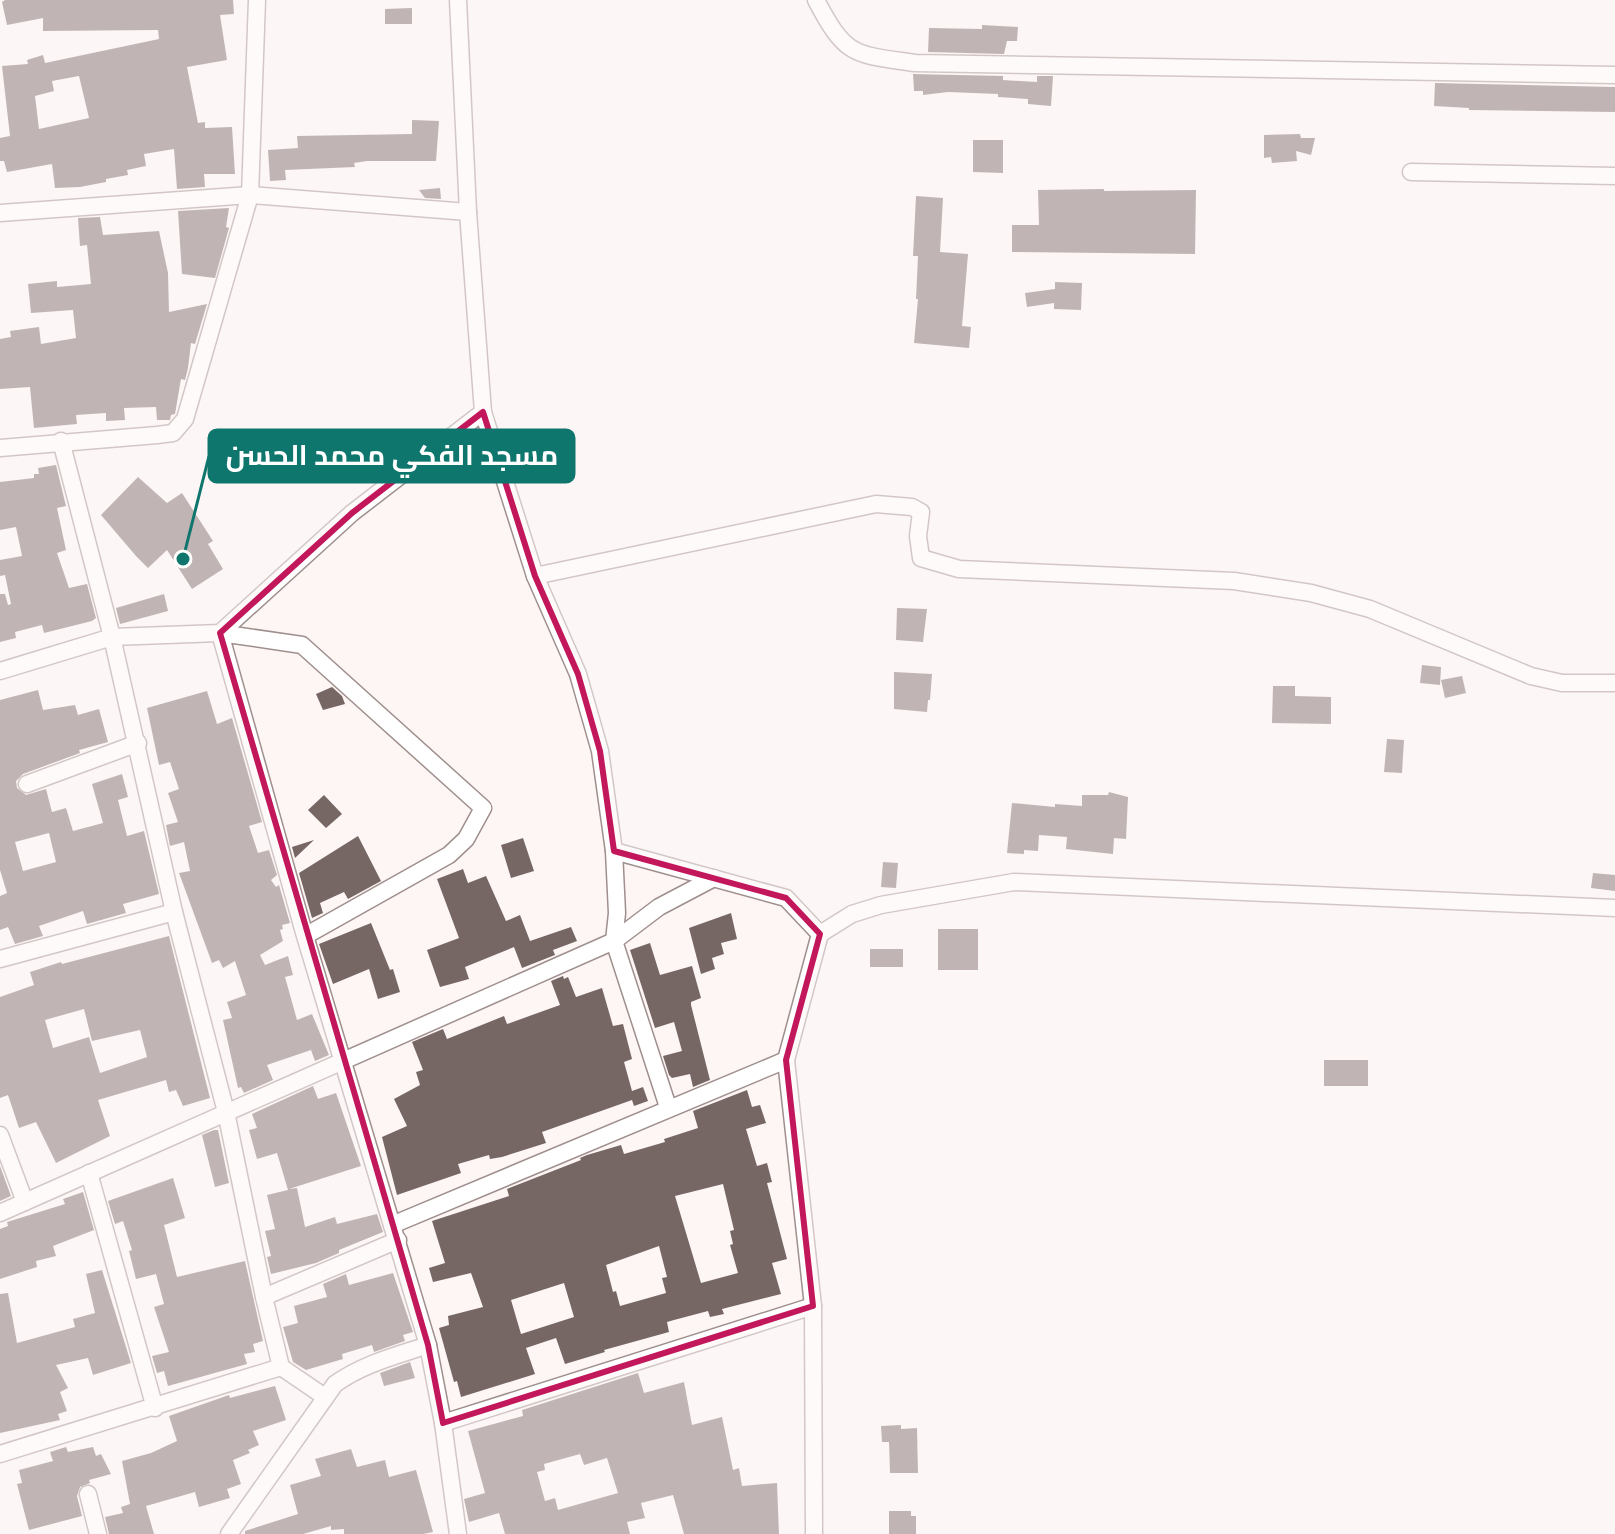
<svg xmlns="http://www.w3.org/2000/svg" width="1615" height="1534" font-family="Ubuntu,Cairo,sans-serif">
<rect width="100%" height="100%" fill="#fdf6f5"/>
<g fill="#766765" fill-rule="evenodd">
<path d="M5,0H233L234,14L220,15L227,60L187,67L198,123L205,122V128L232,127L235,174H204L205,187L177,189L174,149L144,154L146,166L127,170L128,175L106,179V182L80,187L55,188L52,164L7,172L4,161H0V138L10,136L2,66L28,64L27,60L43,55L45,63L159,39L158,30L43,31V18L7,25L2,2ZM79,76L89,118L39,129L35,96L54,91L52,81Z"/>
<path d="M412,8V24H385V9Z"/>
<path d="M982,25L1018,27L1017,41H1007L1004,54L928,52L929,28L982,29Z"/>
<path d="M913,74L1003,76V80L1037,82V76H1053L1051,106L1028,104V99L998,97V94L948,92L923,95V91H914Z"/>
<path d="M1435,83L1615,87V112L1469,110V108L1434,106Z"/>
<path d="M412,120L439,121L436,161H367L354,163L355,167L285,170L286,180L270,181L268,150L298,148L297,136L412,134Z"/>
<path d="M1300,134L1301,138H1315L1311,155L1296,151L1297,161L1272,163L1271,157L1264,158V135Z"/>
<path d="M973,140H1003V173L973,172Z"/>
<path d="M440,188L441,199L425,198L419,190Z"/>
<path d="M1104,189V191L1196,190L1195,254L1012,252V225H1039L1038,190Z"/>
<path d="M916,196L943,198L940,252L968,254L962,326L971,327L969,348L914,343L918,299H916L918,256H913Z"/>
<path d="M229,208L226,227L229,228L215,278L182,274L178,211Z"/>
<path d="M100,217L103,235L159,231L168,273L169,312L207,304L195,344L191,343L188,368L185,380L181,379L175,414L171,415L170,420H157L156,407L124,408L125,420L106,421V413L76,415L77,424L34,428L30,387L0,389V339L11,337L10,331L39,327L41,344L76,338L73,310L31,313L28,284L57,281V287L91,284L87,245L80,246L78,218Z"/>
<path d="M1055,282L1082,283L1081,310L1054,309V303L1027,307L1025,293L1055,289Z"/>
<path d="M56,465L66,506L57,508L66,550L57,553L69,588L87,584L96,618L92,621L44,633L42,625L15,632L16,638L0,642V594H5L8,605L11,604L5,575L0,576V560L22,556L16,527L0,530V482L34,478V474H39L38,468Z"/>
<path d="M138,477L167,503L182,493L213,541L208,544L223,569L192,589L167,550L148,568L136,556L101,515Z"/>
<path d="M164,594L168,611L120,624L116,608Z"/>
<path d="M897,608L927,609L923,642L896,640Z"/>
<path d="M1422,665L1441,667L1440,685L1420,683Z"/>
<path d="M894,672L932,674L930,700H928L927,712L894,709Z"/>
<path d="M1462,676L1466,693L1445,698L1441,680Z"/>
<path d="M1273,686H1295V696L1331,697V724L1272,723Z"/>
<path d="M332,687L342,696L345,704L323,710L316,694Z"/>
<path d="M38,690L43,710L75,705L78,715L99,709L108,742L79,750L80,753L23,774L16,781L17,788L26,795L46,789L52,812L66,808L73,831L103,823L92,784L122,774L128,797L118,800L127,836L144,831L159,894L123,904L126,913L87,924L83,911L39,926L43,936L15,944L8,927L0,930V896L7,893L0,870V700ZM49,833L56,862L23,871L15,842Z"/>
<path d="M207,691L217,724L232,718L262,822L249,826L258,853L269,850L277,875L271,880L276,887L279,885L290,923L282,925L283,929L280,930L283,941L260,955L265,965L288,956L293,975L285,977L297,1020L312,1014L329,1055L315,1061L311,1050L267,1065L273,1080L244,1093L241,1087L238,1088L223,1020L232,1018L227,1002L246,995L235,961L223,968L219,960L212,963L179,873L190,871L184,842L170,846L166,825L178,822L168,793L179,789L170,762L159,765L147,708Z"/>
<path d="M1387,739L1404,740L1402,773L1384,772Z"/>
<path d="M1109,792L1128,797L1126,839L1114,838L1113,854L1066,849L1067,837L1039,835L1038,851L1024,850V854L1007,853L1012,803L1055,807V804L1082,806V795H1108Z"/>
<path d="M324,795L342,814L326,828L308,810Z"/>
<path d="M358,836L381,881L348,899L344,892L320,903L323,913L312,918L299,873Z"/>
<path d="M523,838L534,871L511,878L501,845Z"/>
<path d="M314,840L295,858L292,847Z"/>
<path d="M883,862L898,863L896,888L881,887Z"/>
<path d="M463,869L468,883L486,876L506,921L520,915L530,941L571,927L577,941L553,950L555,955L522,968L514,947L465,967L469,979L440,987L427,950L459,938L437,879Z"/>
<path d="M1593,873L1615,875V891L1591,888Z"/>
<path d="M731,913L737,939L721,943L724,954L712,958L715,969L701,974L689,928Z"/>
<path d="M371,923L390,970L393,969L400,992L378,999L369,969L333,984L319,944Z"/>
<rect x="938" y="929" width="40" height="41"/>
<path d="M169,936L210,1098L183,1106L176,1090L169,1092L166,1080L98,1100L110,1136L56,1163L36,1122L19,1128L8,1095L0,1098V997L34,985L30,972L61,962L62,964ZM84,1009L92,1041L140,1030L147,1057L100,1073L89,1037L53,1048L45,1020Z"/>
<path d="M650,943L660,975L692,966L701,998L691,1002V1005L710,1080L693,1087L690,1074L672,1078L669,1075L663,1056L682,1051L674,1022L655,1028L630,950Z"/>
<rect x="870" y="949" width="33" height="18"/>
<path d="M563,976L564,979L568,977L576,997L602,988L613,1026L623,1024L632,1059L624,1062L632,1091L643,1087L648,1101L634,1106L632,1100L542,1132L546,1143L502,1157L490,1159L489,1155L458,1164L461,1173L397,1195L382,1137L407,1126L394,1099L420,1085L416,1072L423,1070L412,1042L443,1029L447,1039L504,1016L507,1024L560,1005L551,981Z"/>
<rect x="1324" y="1060" width="44" height="26"/>
<path d="M313,1086L318,1099L336,1093L361,1166L289,1189L297,1188L305,1227L335,1217L337,1224L377,1214L383,1232L339,1250V1253L316,1263L271,1274L267,1257L271,1256L265,1231L275,1229L267,1195L288,1190L277,1153L257,1159L249,1130L257,1128L252,1114Z"/>
<path d="M747,1090L752,1107L760,1105L766,1123L746,1129L757,1166L767,1163L772,1182L767,1183L787,1259L772,1263L781,1294L722,1309L724,1314L710,1317L708,1311L674,1320L667,1322L669,1332L604,1350L605,1352L565,1364L556,1338L526,1348L535,1374L461,1397L457,1381L454,1382L439,1328L449,1325L448,1316L483,1307L471,1273L433,1282L429,1268L445,1263L432,1221L509,1196L507,1189L581,1160L580,1158L587,1155L621,1145L624,1154L665,1142L664,1139L698,1128L693,1111ZM723,1184L734,1230L730,1231L733,1244L730,1245L738,1273L701,1283L675,1196ZM659,1246L667,1277L662,1278L666,1293L620,1306L616,1291L613,1292L606,1265ZM564,1283L574,1317L521,1334L511,1300Z"/>
<path d="M214,1130H218L229,1183L215,1187L202,1135Z"/>
<path d="M0,1166L11,1196L0,1201Z"/>
<path d="M173,1178L185,1218L164,1225L177,1277L245,1261L263,1341L253,1344L255,1352L244,1354L247,1364L168,1386L164,1371L157,1373L152,1356L169,1352L154,1307L164,1304L156,1274L136,1279L129,1251L132,1250L123,1221L115,1224L108,1201Z"/>
<path d="M83,1192L94,1230L53,1246L56,1256L36,1261L37,1267L0,1279V1229L8,1226L7,1222L65,1204L63,1199Z"/>
<path d="M102,1270L131,1363L93,1375L88,1358L56,1365L68,1388L60,1392L67,1411L58,1414L60,1420L0,1433V1294L8,1293L17,1343L75,1327L73,1319L95,1313L86,1274Z"/>
<path d="M393,1273L413,1332L403,1335L405,1341L374,1352L372,1345L342,1354L343,1359L306,1370L293,1362L283,1327L298,1323L294,1306L327,1297L323,1284L346,1274L349,1285Z"/>
<path d="M410,1362L415,1378L384,1386L380,1373Z"/>
<path d="M638,1373L644,1393L684,1382L692,1425L722,1417L733,1470L739,1468L742,1486L777,1483L779,1534H684L673,1495L641,1503L645,1518L627,1522L630,1534H505L499,1513L469,1522L464,1499L485,1493L468,1431L523,1416L522,1410ZM580,1454L584,1465L607,1458L618,1493L558,1510L555,1498L545,1501L537,1472L545,1470L544,1464Z"/>
<path d="M275,1386L286,1420L253,1431L259,1445L248,1450L250,1453L233,1460L241,1484L227,1489L230,1498L199,1507L195,1492L146,1506L154,1534H109L105,1517L123,1513L121,1507L130,1504L122,1461L151,1453L177,1441L169,1416L229,1395L230,1398Z"/>
<path d="M901,1425V1429L917,1428L918,1473H890L889,1442H882L881,1426Z"/>
<path d="M66,1447L68,1452L93,1447L96,1456L101,1454L111,1474L89,1480L90,1483L80,1487L77,1496L82,1516L29,1530L17,1484L22,1483L19,1470L53,1461L50,1452Z"/>
<path d="M351,1449L357,1467L385,1460L389,1477L416,1470L433,1532L423,1534H344V1529L331,1530V1526L303,1534H245V1531L298,1514L290,1485L321,1476L315,1459Z"/>
<path d="M889,1511H911V1516H916V1534H889Z"/>
</g>
<g fill="none" stroke-linecap="round" stroke-linejoin="round">
<defs>
<g id="street">
<path d="M816,0C846,57 853,54 915,63L1615,75"/>
<path d="M1411,172L1615,176"/>
<path d="M0,213L250,195L468,212"/>
<path d="M483,412L535,576L578,674L600,751L614,851L786,898L820,934L786,1060L813,1306L814,1534"/>
<path d="M61,441L112,637L174,912L226,1112L264,1297L281,1367L325,1397"/>
<path d="M0,448L157,435L173,433L185,419L250,195L257,0"/>
<path d="M535,576L876,504L912,507L921,512L918,536L921,558L959,569L1234,581L1311,593L1370,609L1531,676L1562,683H1615"/>
<path d="M0,671L112,637L220,633L352,513L483,412L468,212L458,0"/>
<path d="M27,784L138,743"/>
<path d="M614,851L617,913L614,941L668,1107"/>
<path d="M820,934L852,914L881,905L1014,882L1615,908"/>
<path d="M305,936L449,855L466,839L483,808L302,645L220,633L305,936L428,1345L443,1423L458,1534"/>
<path d="M0,959L174,912"/>
<path d="M0,1135L25,1202"/>
<path d="M89,1173L155,1408"/>
<path d="M0,1213L614,941L659,907L714,878"/>
<path d="M392,1225L786,1060"/>
<path d="M264,1297L398,1240"/>
<path d="M443,1423L813,1306"/>
<path d="M0,1454L281,1367"/>
<path d="M88,1494L98,1534"/>
<path d="M229,1534L335,1384C363,1364 395,1356 428,1345"/>
</g>
</defs>
<use href="#street" stroke="#9f8f8d" stroke-width="19"/>
<use href="#street" stroke="#fff" stroke-width="16"/>
</g>
<path d="M0 0H1615V1534H0ZM483,412L535,576L578,674L600,751L614,851L786,898L820,934L786,1060L813,1306L443,1423L428,1345L220,633L352,513Z" fill="#fdf6f5" fill-opacity=".55" fill-rule="evenodd"/>
<path fill="none" stroke="#c2185b" stroke-width="6" stroke-linejoin="round" d="M483,412L535,576L578,674L600,751L614,851L786,898L820,934L786,1060L813,1306L443,1423L428,1345L220,633L352,513Z"/>
<path fill="none" stroke="#0f766e" stroke-width="3" d="M183 559L209 456"/>
<circle fill="#0f766e" stroke="#fff" stroke-width="3" cx="183" cy="559" r="8"/>
<rect fill="#0f766e" stroke="#0f766e" stroke-width="3" x="209" y="430" width="365" height="52" rx="8"/>
<g font-size="28" text-anchor="middle" font-weight="bold" fill="#fff">
<text x="392" y="465">مسجد الفكي محمد الحسن</text>
</g>
</svg>
